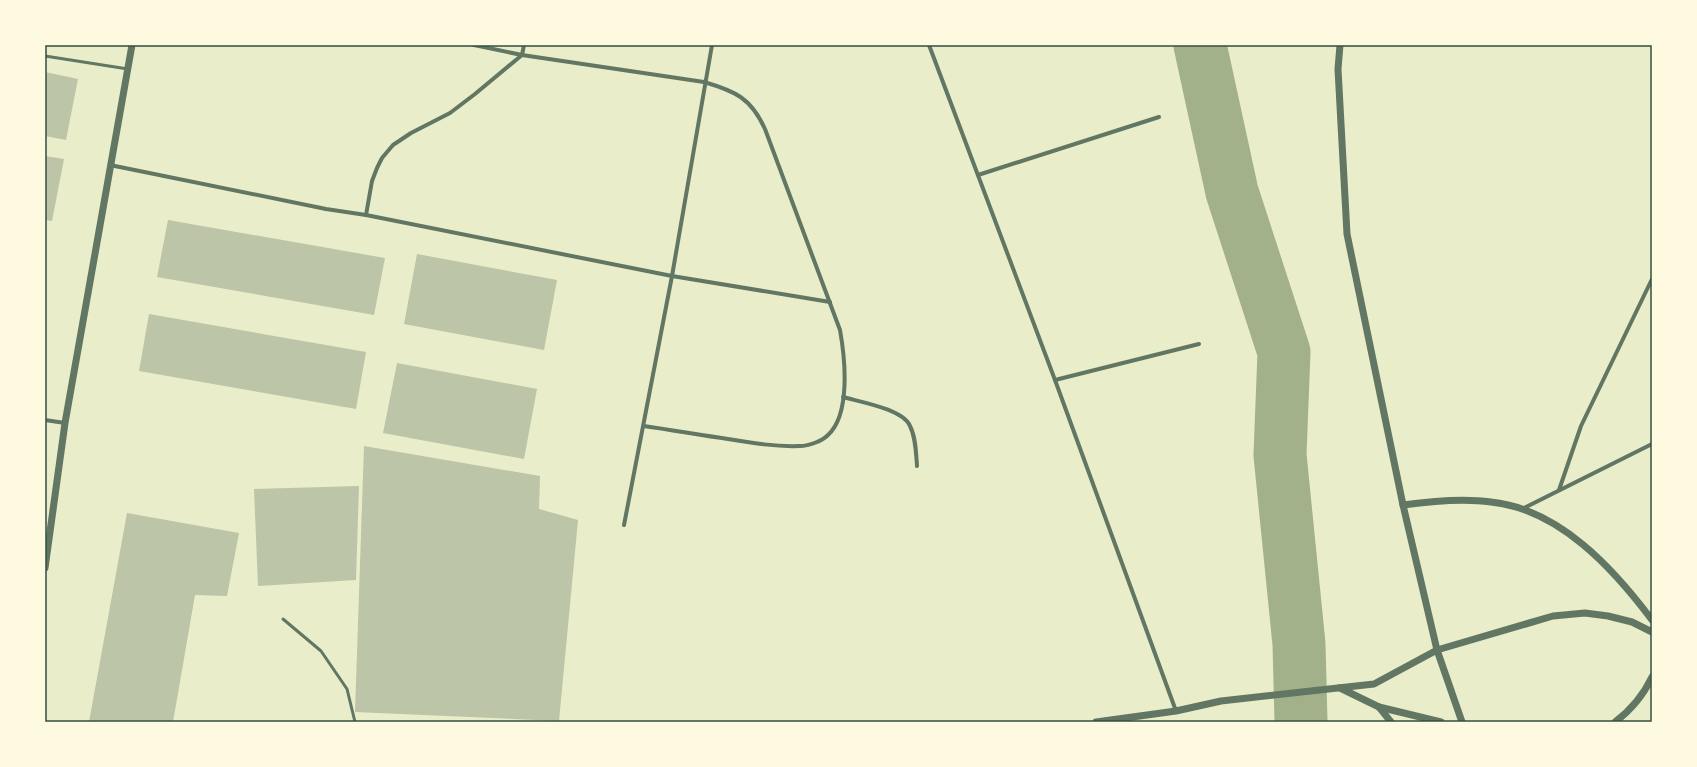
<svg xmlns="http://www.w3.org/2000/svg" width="1697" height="767" font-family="Jost,sans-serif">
<rect width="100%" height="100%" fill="#e9edc9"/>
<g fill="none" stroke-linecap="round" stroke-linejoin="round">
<path stroke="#a3b18a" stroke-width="53" d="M1200,45L1232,192L1284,352L1280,455L1299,644L1301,722"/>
</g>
<g fill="#bcc5a7">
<path d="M45,72L78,79L66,140L45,136Z"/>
<path d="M45,156L64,159L52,221L45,220Z"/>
<path d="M168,220L385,258L374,315L157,277Z"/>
<path d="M417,254L557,280L544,350L404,324Z"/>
<path d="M149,314L366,352L356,409L139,371Z"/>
<path d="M397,363L537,389L524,459L383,433Z"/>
<path d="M364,446L540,476L539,509L578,520L559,721L355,712Z"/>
<path d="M359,486L356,580L258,586L254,489Z"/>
<path d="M127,513L239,533L227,596L195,595L173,722H89Z"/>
</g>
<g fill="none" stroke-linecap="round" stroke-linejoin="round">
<g stroke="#617663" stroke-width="3">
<path d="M45,56L128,69"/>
<path d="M283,619L321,651L347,689L355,722"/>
</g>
<g stroke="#617663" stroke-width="4">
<path d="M474,45L522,55L704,82C735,91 751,98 765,129L840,330C845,358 851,414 828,435C822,441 809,446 800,446C776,447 752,443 728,439C700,435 672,430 644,426"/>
<path d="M929,45L1055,380L1176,711"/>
<path d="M110,165L326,209L366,215L672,276L830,302"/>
<path d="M978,175L1159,117"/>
<path d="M366,215L372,181L377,168L382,158L393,145L411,133L450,113L475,94L522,55L524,45"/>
<path d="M1055,380L1199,344"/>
<path d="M843,397C860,402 903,409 910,426C916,438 916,453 917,466"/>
<path d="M45,420L65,423"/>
<path d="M1559,490L1581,426L1652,279"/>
<path d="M1522,509L1652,444"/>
<path d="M624,525L672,276L712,45"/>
</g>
<g stroke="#617663" stroke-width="7">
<path d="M1340,45L1338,69L1347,234L1403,505L1437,650L1462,722"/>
<path d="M1403,505C1432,501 1462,498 1491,502C1559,509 1613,568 1652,620"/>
<path d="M45,568L65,423L132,45"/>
<path d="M1340,688L1379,707L1441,722"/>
<path d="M1379,707L1391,722"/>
<path d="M1096,722L1176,711L1221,701L1374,684L1437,650L1553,616L1585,613L1608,616L1632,622L1652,632"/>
<path d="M1615,722C1631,710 1643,696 1652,677"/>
</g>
</g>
<rect width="1697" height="767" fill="none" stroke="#fefae0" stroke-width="92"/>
<rect x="46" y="46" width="1605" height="675" fill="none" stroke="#344e41" stroke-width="1.5"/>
</svg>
